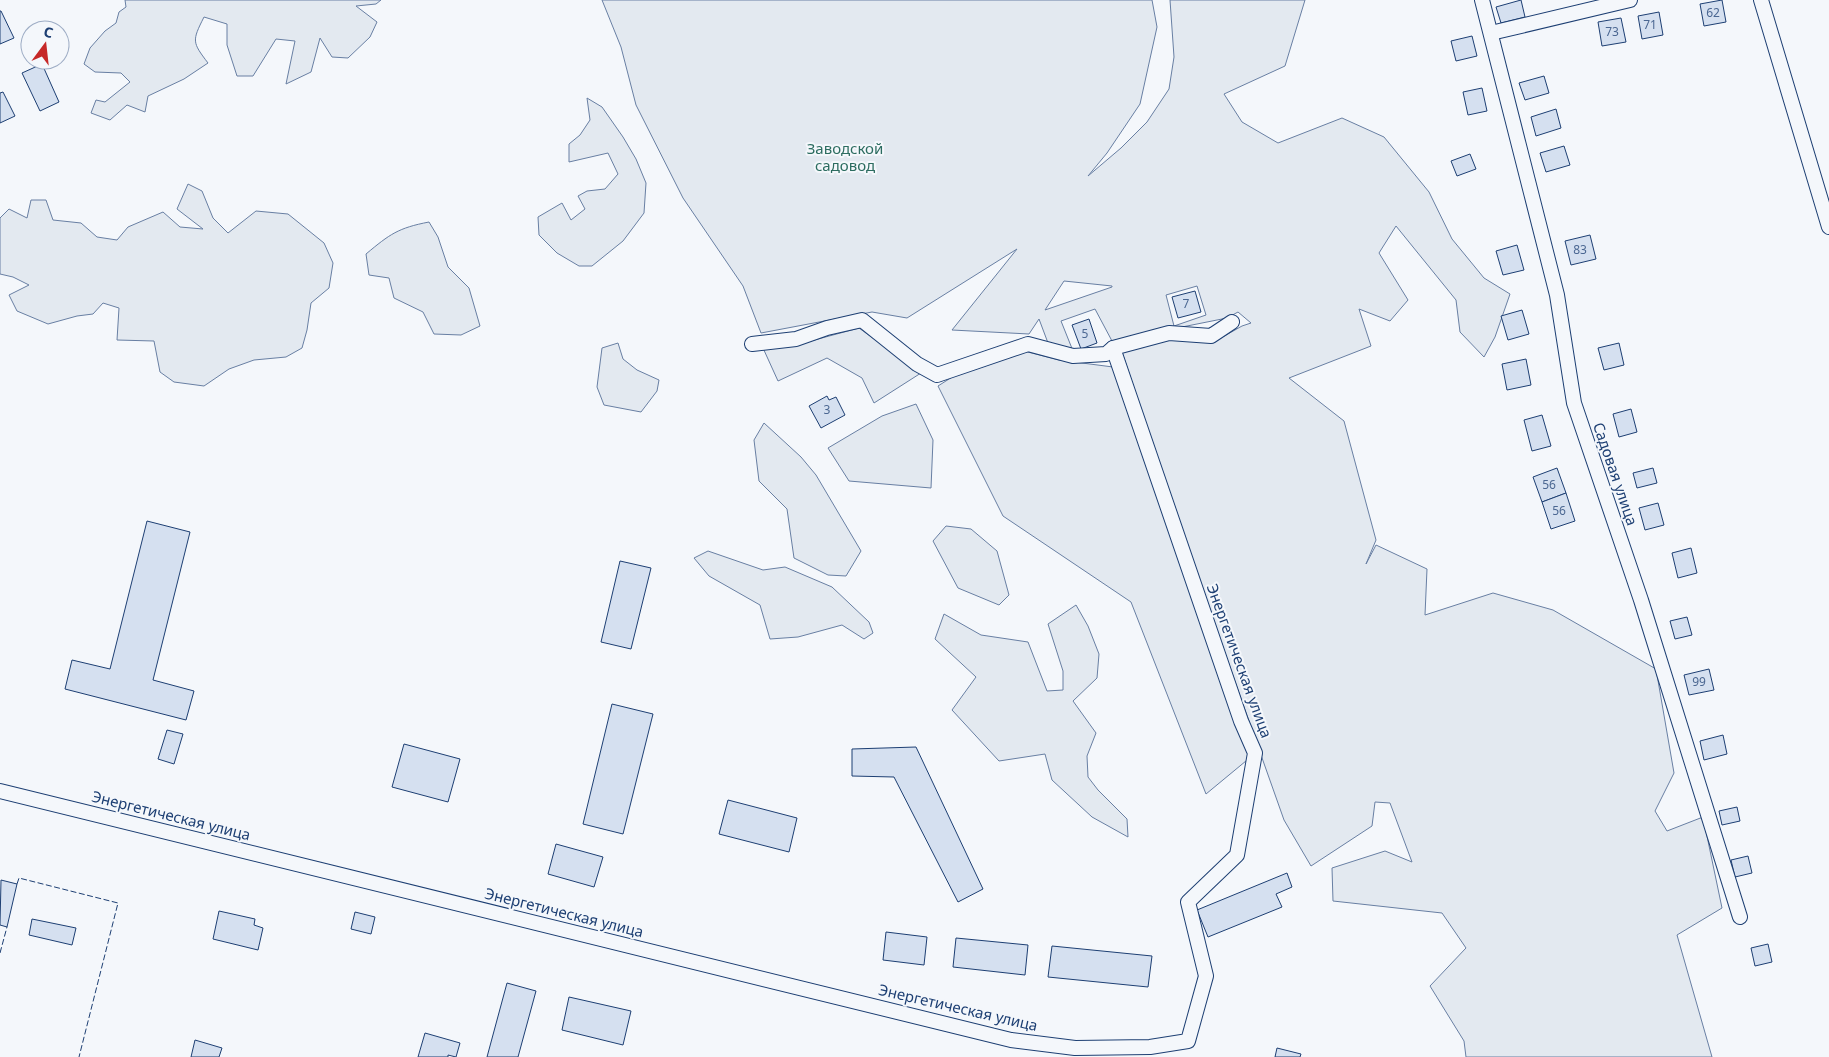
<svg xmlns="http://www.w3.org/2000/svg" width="1829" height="1057" font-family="'Noto Sans',sans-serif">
<rect width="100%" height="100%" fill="#f4f7fb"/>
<g fill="#e3e9f0" stroke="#687fa3" fill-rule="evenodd">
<path d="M125,0H381L376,4L356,6L377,22L370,37L348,58L332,57L320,38L311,72L286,84L295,41L276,39L253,76H237L227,45V24L204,17C192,41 192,42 208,63L184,79L148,96L145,112L127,105L110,120L91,113L96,100L105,102L130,82L121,73L95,72L84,64L90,48L105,31L116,23L119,12L126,7Z"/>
<path d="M602,0H1152L1157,27L1140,104L1107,153L1088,176L1121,148L1147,122L1169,89L1174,57L1170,0H1305L1285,66L1224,94L1242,122L1278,143L1342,118L1384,137L1429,192L1452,239L1484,278L1510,294L1495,337L1484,357L1460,332L1456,300L1396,226L1379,253L1408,300L1390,321L1359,309L1371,346L1289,378L1344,421L1376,540L1366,564L1376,545L1427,569L1425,615L1493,593L1553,610L1656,669L1674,773L1655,811L1667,831L1703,817L1722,908L1677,935L1712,1057H1466L1464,1041L1430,986L1466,948L1442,913L1333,901L1332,868L1385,851L1412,862L1390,803L1375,802L1372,826L1311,866L1284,820L1181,529L1122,352L1185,336L1212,343L1242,326L1251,323L1238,312L1227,318L1112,341L1095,309L1061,321L1073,351L1048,343L1039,319L1029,334L952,330L1017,249L907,318L872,312L761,333L743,286L683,198L636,105L621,47ZM1064,281L1112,286V287L1045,310ZM1197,286L1206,315L1174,326L1166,295Z"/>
<path d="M587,98L602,107L623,137L636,159L646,183L644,213L623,241L592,266H579L557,253L539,235L538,217L562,203L571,220L585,209L578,196L587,191L605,189L618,174L608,153L569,162V144L580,135L590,120Z"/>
<path d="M188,184L202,191L213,218L228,233L256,211L288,214L324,243L333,263L329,288L311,303L307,330L302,348L286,357L254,360L229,369L204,386L174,382L160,372L154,341L117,340L119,308L103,303L93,314L77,316L48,324L17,311L9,295L29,285L13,277L0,274V218L9,209L27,218L31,200H46L53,220L81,223L97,237L117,240L128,227L163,212L180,227L203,229L177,209Z"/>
<path d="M429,222L438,237L448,267L469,288L480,326L461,335L434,334L423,312L394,298L389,278L369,275L366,254C390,234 398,228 429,222Z"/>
<path d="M859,328L921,373L874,403L862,378L827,358L778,381L763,348L792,346Z"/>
<path d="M618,343L623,359L637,370L659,380L657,391L641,412L604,405L597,387L602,348Z"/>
<path d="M1020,350L1059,360L1113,367L1252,756L1206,794L1131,602L1003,516L938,386L968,367Z"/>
<path d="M916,404L933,440L931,488L849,481L828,448L882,416Z"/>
<path d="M764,423L801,457L816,475L861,551L846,576L828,575L794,558L787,509L759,481L754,440Z"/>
<path d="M946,526L971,529L997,551L1009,595L999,605L958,588L933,541Z"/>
<path d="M708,551L763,570L785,567L832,587L869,622L873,633L864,639L842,625L798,637L770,639L760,605L709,576L694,558Z"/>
<path d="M1076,605L1088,626L1099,654L1097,678L1073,701L1096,733L1087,756L1088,777L1098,790L1127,819L1128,837L1092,817L1052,780L1045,754L999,761L952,710L976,677L935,639L944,614L981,635L1028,642L1047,691L1063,690V671L1048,624Z"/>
</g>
<g fill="#d5e0f0" stroke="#1d3f73">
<path d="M1521,0L1525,17L1501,23L1496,7Z"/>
<path d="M1722,0L1726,22L1704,26L1700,4Z"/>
<path d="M0,11H1L14,38L0,44Z"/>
<path d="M1659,12L1663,35L1642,39L1638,16Z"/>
<path d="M1621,18L1626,42L1602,46L1598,22Z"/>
<path d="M1472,36L1477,56L1456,61L1451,41Z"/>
<path d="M42,64L59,102L40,111L22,73Z"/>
<path d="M1544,76L1549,93L1525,100L1519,83Z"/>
<path d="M1482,88L1487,111L1468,115L1463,92Z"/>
<path d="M3,92L15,116L0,123V93Z"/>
<path d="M1556,109L1561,128L1536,136L1531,117Z"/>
<path d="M1564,146L1570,165L1546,172L1540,153Z"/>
<path d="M1470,154L1476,169L1457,176L1451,161Z"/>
<path d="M1590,235L1596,259L1571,265L1565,241Z"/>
<path d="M1517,245L1524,270L1503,275L1496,251Z"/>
<path d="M1195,291L1201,312L1178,318L1172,297Z"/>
<path d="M1522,310L1529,334L1508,340L1501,316Z"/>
<path d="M1089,319L1097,343L1081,349L1072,325Z"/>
<path d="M1619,343L1624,365L1604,370L1598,348Z"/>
<path d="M1526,359L1531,385L1507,390L1502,364Z"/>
<path d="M827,396L829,400L836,397L845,415L821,428L809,406Z"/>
<path d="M1631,409L1637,432L1619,437L1613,414Z"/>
<path d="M1542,415L1551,446L1532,451L1524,420Z"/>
<path d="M1557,468L1566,493L1542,502L1533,477Z"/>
<path d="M1653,468L1657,483L1637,488L1633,473Z"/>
<path d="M1566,493L1575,521L1551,529L1542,502Z"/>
<path d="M1658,503L1664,525L1645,530L1639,508Z"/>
<path d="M147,521L190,532L153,680L194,691L186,720L65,689L72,660L110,669Z"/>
<path d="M1691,548L1697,573L1678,578L1672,553Z"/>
<path d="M620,561L651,568L631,649L601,642Z"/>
<path d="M1687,617L1692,635L1675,639L1670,621Z"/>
<path d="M1709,669L1714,690L1689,695L1684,675Z"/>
<path d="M612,704L653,714L623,834L583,824Z"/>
<path d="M167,730L183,734L174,764L158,759Z"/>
<path d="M1723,735L1727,754L1704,760L1700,741Z"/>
<path d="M404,744L460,759L448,802L392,787Z"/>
<path d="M916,747L983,889L958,902L894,777L852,776V749Z"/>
<path d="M728,800L797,818L789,852L719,834Z"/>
<path d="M1737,807L1740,821L1722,825L1719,811Z"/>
<path d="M556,844L603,857L594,887L548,874Z"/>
<path d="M1748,856L1752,873L1735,877L1731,860Z"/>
<path d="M1287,873L1292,887L1276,894L1282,907L1208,937L1197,910Z"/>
<path d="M1,880L17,884L7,927L0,925Z"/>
<path d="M219,911L255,919L254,925L263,928L258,950L213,939Z"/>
<path d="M355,912L375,917L371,934L351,929Z"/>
<path d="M32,919L76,928L72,945L29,935Z"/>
<path d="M886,932L927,937L924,965L883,960Z"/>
<path d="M956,938L1028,945L1025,975L953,967Z"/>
<path d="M1768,944L1772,962L1755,966L1751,948Z"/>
<path d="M1052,946L1152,956L1148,987L1048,977Z"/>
<path d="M507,983L536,991L518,1057H487Z"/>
<path d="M569,997L631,1011L623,1045L562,1030Z"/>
<path d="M425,1033L460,1043L456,1057L448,1055V1057H418Z"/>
<path d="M195,1040L222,1048L219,1057H191Z"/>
<path d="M1277,1048L1301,1054L1300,1057H1275Z"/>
</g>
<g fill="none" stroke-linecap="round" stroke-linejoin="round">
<defs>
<g id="minor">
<path d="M1482,0L1557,295L1574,403L1641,600L1740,917"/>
<path d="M1761,0L1829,227"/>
<path d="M1491,33L1630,0"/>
<path d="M752,344L796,339L827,328L862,320L917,364L937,375L1028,344L1073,356L1106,354L1113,348L1169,333L1211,336L1232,322"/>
<path d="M0,791L1011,1040L1075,1048L1150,1047L1188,1041L1206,976L1188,902L1237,855L1255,753L1241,721L1113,348"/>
</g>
</defs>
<use href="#minor" stroke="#1d3f73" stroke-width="16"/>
<use href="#minor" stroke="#f4f7fb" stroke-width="14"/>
<g stroke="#1d3f73" stroke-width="1" stroke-dasharray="6 2.5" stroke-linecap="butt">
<path d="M17,884L19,878L118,903L79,1057"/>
<path d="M0,953L7,927"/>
</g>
</g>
<g text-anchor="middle" stroke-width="4" stroke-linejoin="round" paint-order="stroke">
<g font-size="12" fill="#4b6792">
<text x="1713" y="17">62</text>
<text x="1650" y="29">71</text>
<text x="1612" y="36">73</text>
<text x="1580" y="254">83</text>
<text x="1186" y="308">7</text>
<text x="1085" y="338">5</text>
<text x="827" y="414">3</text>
<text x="1549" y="489">56</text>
<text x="1559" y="515">56</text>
<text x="1699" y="686">99</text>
</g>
<g font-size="15" fill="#2c6c60" stroke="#f4f7fb">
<text x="845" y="154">Заводской<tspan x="845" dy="17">садовод</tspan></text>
</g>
<g font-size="15" fill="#1d3f73" stroke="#f4f7fb">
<text transform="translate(1615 474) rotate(71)" y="5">Садовая улица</text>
<text transform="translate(1239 661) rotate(70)" y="5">Энергетическая улица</text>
<text transform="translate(171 816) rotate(14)" y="5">Энергетическая улица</text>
<text transform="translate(564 913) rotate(14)" y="5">Энергетическая улица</text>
<text transform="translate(958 1008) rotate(13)" y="5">Энергетическая улица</text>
</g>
</g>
<g transform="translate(45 45) rotate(15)"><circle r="24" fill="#f4f7fb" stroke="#9eadc5"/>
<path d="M0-4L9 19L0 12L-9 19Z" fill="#c62828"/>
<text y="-8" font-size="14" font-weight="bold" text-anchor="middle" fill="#1d3f73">С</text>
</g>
</svg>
